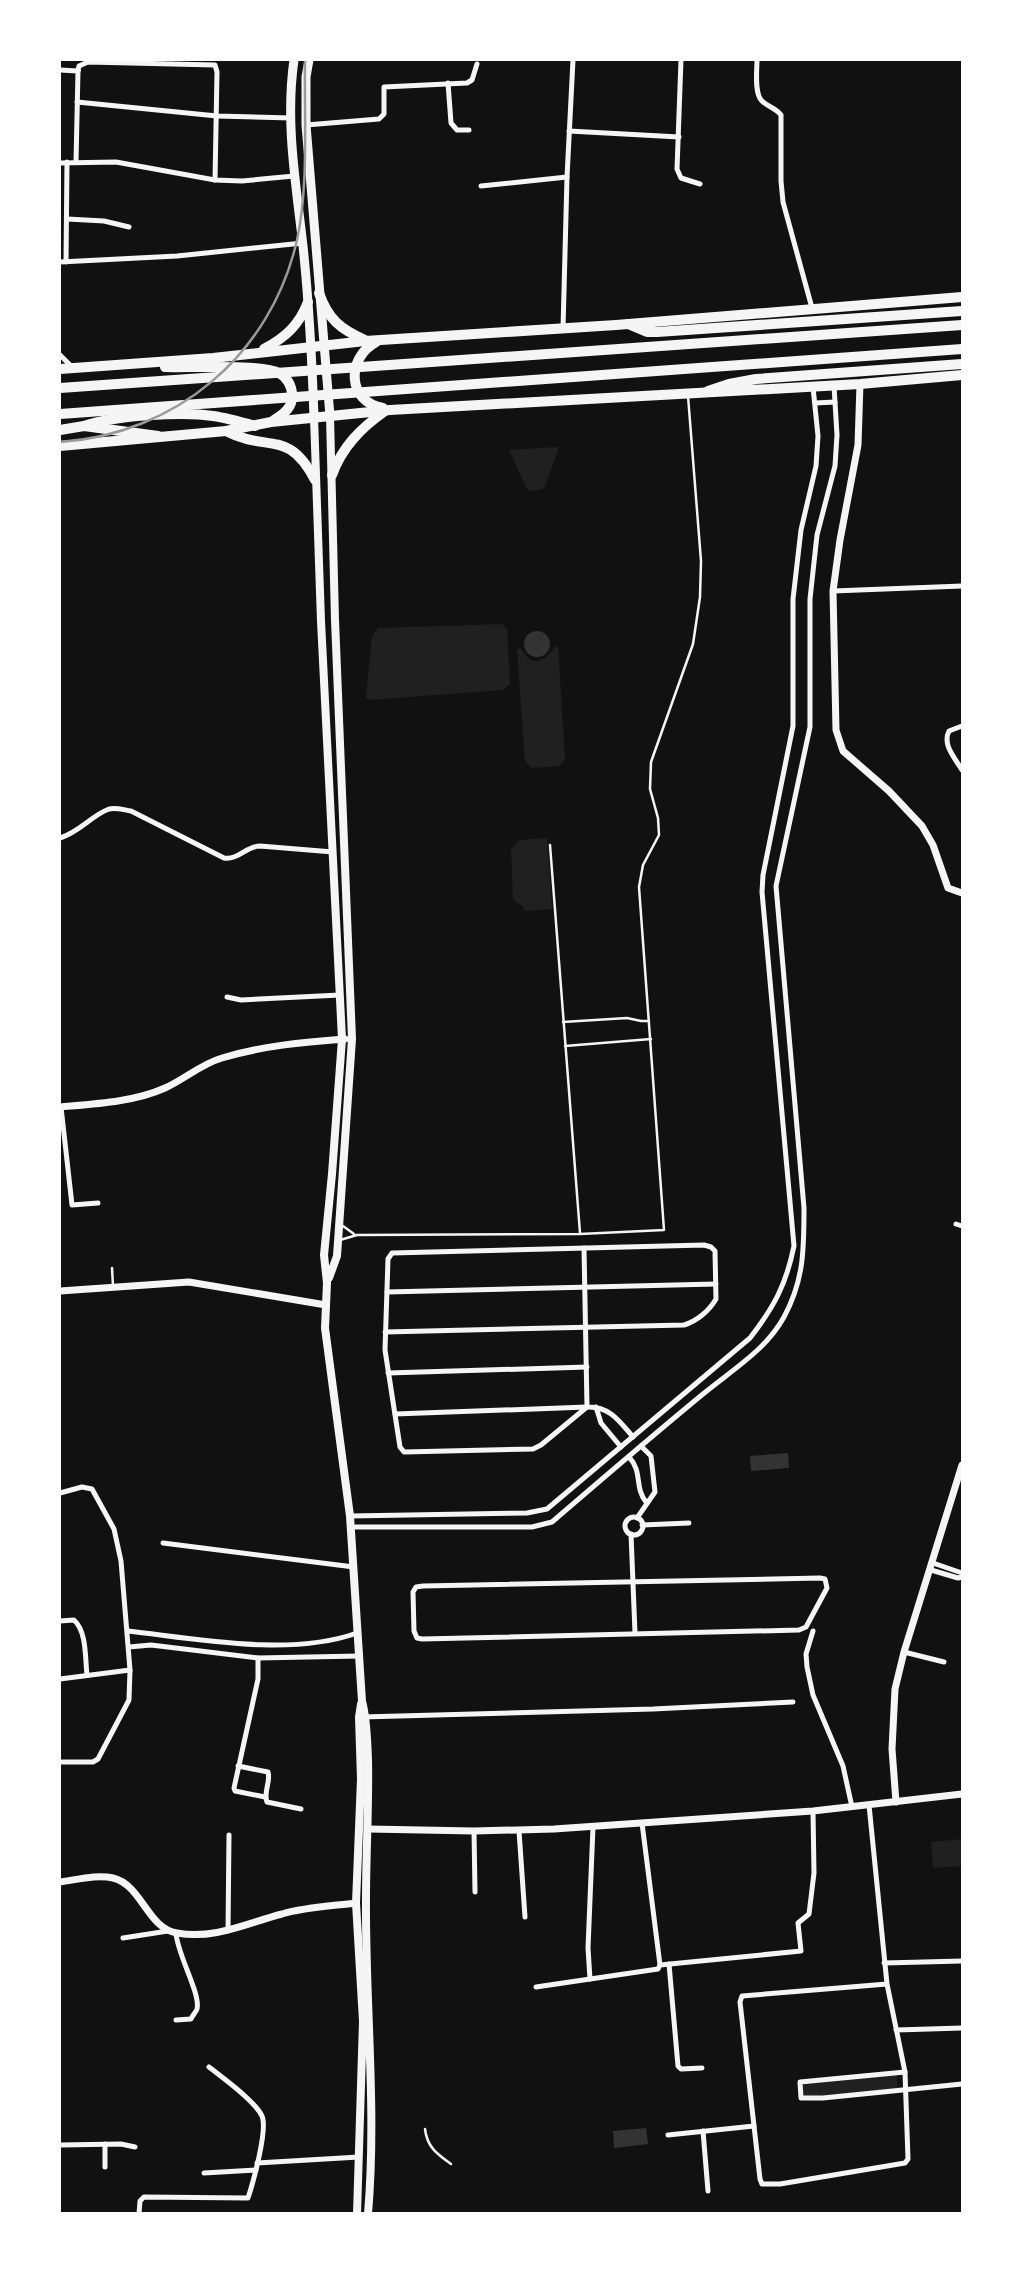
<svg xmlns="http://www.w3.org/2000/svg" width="1022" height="2273" font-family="'IBM Plex Sans',sans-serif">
<rect width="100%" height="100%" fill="#111"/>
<g fill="#202020">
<path d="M557,447L558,450L545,486L541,490L531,491L527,489L509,450Z"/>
<path d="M502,624L507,629L510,684L503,690L370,700L366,697L372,636L378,628Z"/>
<path d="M555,647H558L565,759L560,766L532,768L525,761L517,649H521C533,668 543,663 555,647Z"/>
<path d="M547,838L552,909L525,911L522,906L513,899L511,849L519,840Z"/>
<path d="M962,1839V1866L933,1868L931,1842Z"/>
<path d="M896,2073L898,2088L801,2098L800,2082Z"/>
</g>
<g fill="#333">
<circle cx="537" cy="644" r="13"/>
<path d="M788,1453L789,1468L751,1471L750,1456Z"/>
<path d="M646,2128L648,2144L614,2148L613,2131Z"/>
</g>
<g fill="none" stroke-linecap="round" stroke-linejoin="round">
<g stroke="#f5f5f5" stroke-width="2.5">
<path d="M550,845L580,1233"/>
<path d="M563,1022L627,1018L641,1021H649"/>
<path d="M565,1046L651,1039"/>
<path d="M343,1226L354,1234"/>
<path d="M340,1240L357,1235L580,1234L664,1230L639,887L643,865L659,835L658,818L650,789L651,762L693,644L700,597L701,561L688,396"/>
<path d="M112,1268L113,1286"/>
<path d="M425,2129C427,2147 437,2154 451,2164"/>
</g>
<g stroke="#f5f5f5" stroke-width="5">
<path d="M681,60L677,169L681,178L700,184"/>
<path d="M757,60C757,70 754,94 762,101C768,107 776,108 781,115V181L783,202L812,308"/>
<path d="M60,70L78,71"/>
<path d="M78,71L79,66L88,62L215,65L217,72L215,180"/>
<path d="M448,83L451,123L457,130H469"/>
<path d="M77,102L217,116L291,118"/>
<path d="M306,125L379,119L384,114V87L467,83L472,80L477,64"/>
<path d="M569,131L679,137"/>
<path d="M76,162L78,71"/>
<path d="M60,163L116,162L215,180L242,181L294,176"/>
<path d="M481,186L567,177"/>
<path d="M67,219L104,221L129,227"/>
<path d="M60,262L177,256L303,243"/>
<path d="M66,262L67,162"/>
<path d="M563,329L567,177L573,60"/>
<path d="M60,355L72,367"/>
<path d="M815,403L835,402"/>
<path d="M833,591L962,586"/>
<path d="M962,726L949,731C942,745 955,758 962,770"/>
<path d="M60,838C80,832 92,815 109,809C116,807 124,810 131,811L224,858C239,860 246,846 260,846L333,852"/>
<path d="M227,997L241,1000L340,995"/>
<path d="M61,1107L72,1205L98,1203"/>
<path d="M956,1224L962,1226"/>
<path d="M584,1248L587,1407C610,1406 620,1422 633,1437"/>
<path d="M387,1292L716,1284"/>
<path d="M385,1332L684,1325C697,1321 709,1311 716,1299L715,1251L711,1247L704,1245L392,1253L388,1259L385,1350L400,1447L404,1452L533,1449L541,1445L587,1407"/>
<path d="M388,1373L587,1367"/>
<path d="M596,1407L601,1423L621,1447"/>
<path d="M395,1414L587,1407"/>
<path d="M629,1457C643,1472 634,1487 646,1502"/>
<path d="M60,1493L82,1487L92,1489L114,1529L121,1561L130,1670L129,1700L98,1759L93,1762H60"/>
<path d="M350,1516L527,1513L547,1509L750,1338C774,1307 786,1285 794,1246L762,892L763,875L793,726V599L801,530L816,466L818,436L813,387"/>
<circle cx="634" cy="1526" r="9"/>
<path d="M637,1518L655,1492L651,1456L641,1446"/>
<path d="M642,1525L689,1523"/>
<path d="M351,1527H532L552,1522C602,1479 652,1436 703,1394C732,1370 766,1350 784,1317C804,1280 804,1249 804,1208L776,886L810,727V599L817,535L835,466L837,435L834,386"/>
<path d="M631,1534L635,1633"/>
<path d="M163,1543L354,1567"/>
<path d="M933,1563L962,1573"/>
<path d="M931,1570L958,1578L962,1577"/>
<path d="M820,1578L825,1579L827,1588L806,1627L799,1630L422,1639L417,1638L414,1631L413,1592L416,1587L423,1586Z"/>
<path d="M60,1621L74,1620C87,1632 85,1658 87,1675"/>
<path d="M128,1631C198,1639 290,1657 357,1633"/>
<path d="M813,1631L806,1654L807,1667L813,1695L843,1766L852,1807"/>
<path d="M129,1647L151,1645L258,1658L359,1656"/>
<path d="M904,1652L944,1662"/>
<path d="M258,1658V1679L234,1788L235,1791L265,1797"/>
<path d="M60,1679L130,1670"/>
<path d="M362,1717L653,1709L793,1702"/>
<path d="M238,1766L268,1772C271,1782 263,1792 267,1802L301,1809"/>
<path d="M869,1805L887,1984L905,2072L908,2159L905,2163L780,2184H762L760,2179L740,2002L742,1996L887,1984"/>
<path d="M642,1823L660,1965"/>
<path d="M474,1831L475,1892"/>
<path d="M519,1831L525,1917"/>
<path d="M228,1931L229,1835"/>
<path d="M176,1933C177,1954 201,1994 197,2009C196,2012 192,2016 191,2019L176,2020"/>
<path d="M123,1938L168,1931"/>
<path d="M884,1963L962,1961"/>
<path d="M669,1964L678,2066L681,2069L702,2068"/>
<path d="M590,1979L588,1948L593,1827"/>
<path d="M536,1987L658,1969L660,1965L801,1951L798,1923L809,1914L814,1873L813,1811"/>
<path d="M896,2030L962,2028"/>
<path d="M905,2072L800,2082L801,2098H823L962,2084"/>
<path d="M703,2131L708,2191"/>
<path d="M668,2135L754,2126"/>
<path d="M105,2144V2167"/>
<path d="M60,2145L121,2144L135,2147"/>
<path d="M257,2163L359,2157"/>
<path d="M204,2173L256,2170"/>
<path d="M139,2214L140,2201L144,2197L248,2198C253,2183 268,2129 262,2116C255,2101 223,2078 209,2067"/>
</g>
<g stroke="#f5f5f5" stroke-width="7">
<path d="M860,384L858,445L840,540L833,591L836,730L843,751L889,791L922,826L933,845L948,888L962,893"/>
<path d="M60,1107C94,1104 134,1102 165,1088C185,1079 201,1064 222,1058C261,1046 304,1042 345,1039"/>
<path d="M60,1291L189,1282L326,1305"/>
<path d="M896,1802L892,1749L895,1689L904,1652L962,1465"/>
<path d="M368,1829L474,1831L554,1829L813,1811L962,1794"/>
<path d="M60,1882C76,1880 97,1874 113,1878C142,1885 147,1928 177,1933C214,1940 247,1923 282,1914C306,1907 332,1906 356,1903"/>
</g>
<g stroke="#f5f5f5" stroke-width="8">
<path d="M314,417L321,621L342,1039L332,1174L324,1255L327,1283L325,1328L350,1516L362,1701C367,1720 367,1739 368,1759C369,1806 366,1852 366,1898C365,2003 377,2108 368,2214"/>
<path d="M329,1278L337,1256L352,1039L335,620L330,416"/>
<path d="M357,2214L363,2021L356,1903L361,1779L359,1717L361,1704"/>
</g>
<g stroke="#f5f5f5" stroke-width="9">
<path d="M294,60C285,122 296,184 303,246C309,303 312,360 314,417"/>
<path d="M309,60L306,77V125L330,416"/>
</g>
<g stroke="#f5f5f5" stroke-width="10">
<path d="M319,293C328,319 340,329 365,340"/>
<path d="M376,342C346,358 347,402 383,408"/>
<path d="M264,349C286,337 299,325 308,302"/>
<path d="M165,367C188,368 262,364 279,373C287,377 292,386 292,395C293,407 284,414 274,420"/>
<path d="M60,369L213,358L365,341L616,325L962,297"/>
<path d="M226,431C268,453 288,428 315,480"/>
<path d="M60,446L226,431L271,422L390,410L860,384L962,375"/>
<path d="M332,475C342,447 361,428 385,411"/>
</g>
<g stroke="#f5f5f5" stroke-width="10">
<path d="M628,324L647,332H657L962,311"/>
<path d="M60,388L962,325"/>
<path d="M708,391L729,384L756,379L962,364"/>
<path d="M60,414L962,349"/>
<path d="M84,426C112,416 182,411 213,416C227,418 241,422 255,426"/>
<path d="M60,430L84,426L158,436"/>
</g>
<path stroke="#9a9a9a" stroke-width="2.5" d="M60,442C176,434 271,355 297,240C309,186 304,115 305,60"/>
</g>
<rect width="1022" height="2273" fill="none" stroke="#ffffff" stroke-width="122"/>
</svg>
